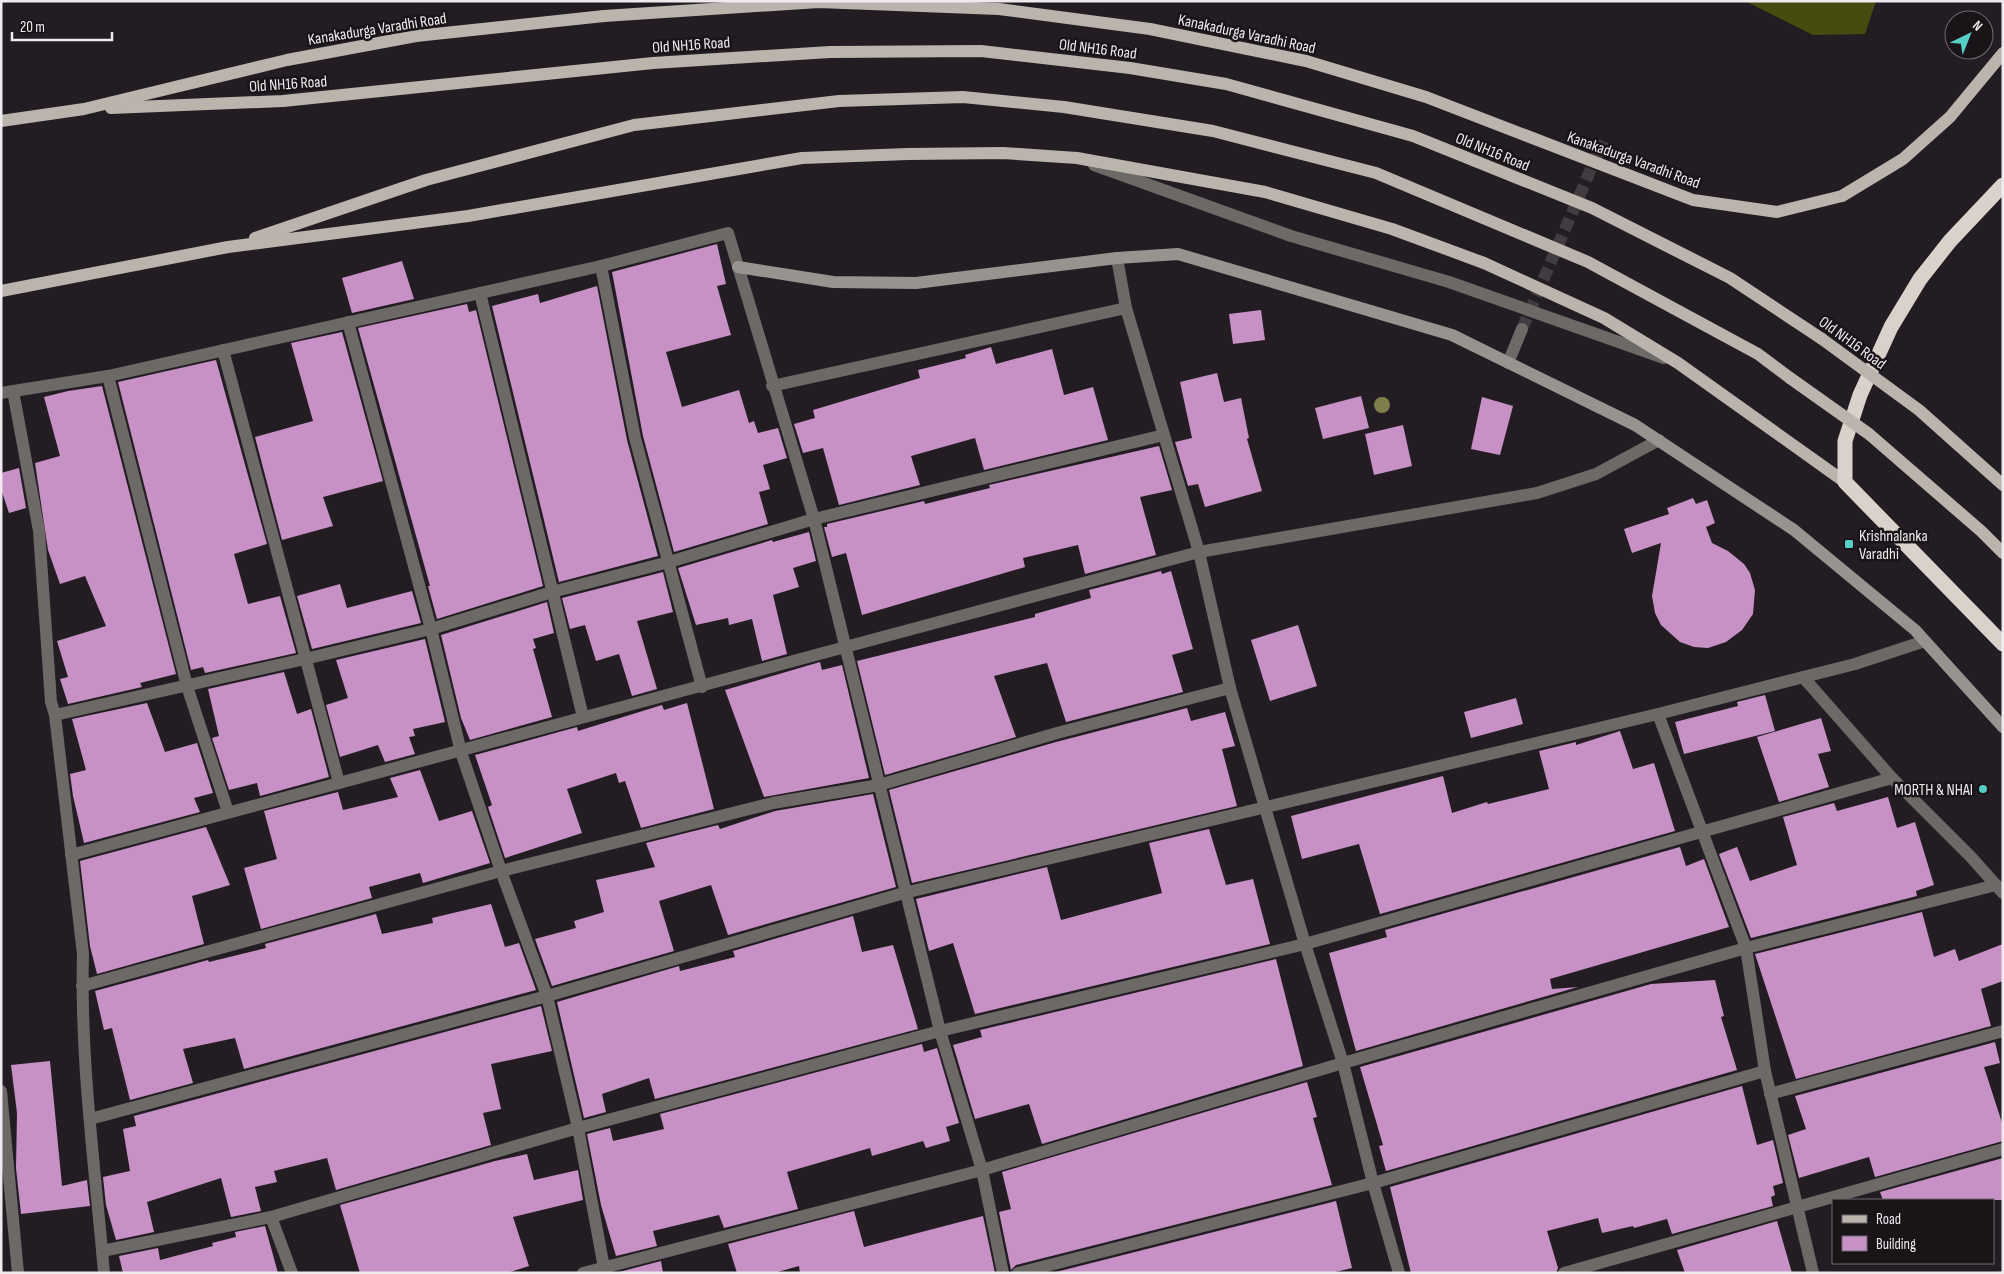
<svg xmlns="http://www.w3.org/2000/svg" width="2004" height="1274" font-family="'Sofia Sans Condensed',sans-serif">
<rect width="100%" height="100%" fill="#231d23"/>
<path fill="#484b10" d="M1745,1H1876L1865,34L1813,35Z"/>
<g fill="#c791c5">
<path d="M717,244L726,284L717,286L731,335L666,352L682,407L739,390L749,423L754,421L758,433L778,428L787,458L763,465L770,489L759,492L768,524L674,552L643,436L612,272Z"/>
<path d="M402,261L414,299L352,313L342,278Z"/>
<path d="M597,286L627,440L658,556L559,582L492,306L538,294L540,303Z"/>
<path d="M467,304L469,312L476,310L543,586L437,619L428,586H430L358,328Z"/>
<path d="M1261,310L1265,340L1233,344L1229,314Z"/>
<path d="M342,332L383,481L323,497L333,526L282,540L255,437L313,421L291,343Z"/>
<path d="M991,347L996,364L1052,349L1064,395L1093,387L1108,440L984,470L975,438L911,456L920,485L839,505L823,448L803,453L794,424L815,418L813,410L920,378L918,370L966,358L965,355Z"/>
<path d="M216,360L267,544L234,554L248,604L280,596L296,653L205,673L203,667L191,670L118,382Z"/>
<path d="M1217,373L1224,402L1241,398L1249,438L1247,439L1262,491L1205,507L1198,484L1188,486L1175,442L1192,438L1180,382Z"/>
<path d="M102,386L176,674L140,683L142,687L68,704L60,679L68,677L57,641L106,626L85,576L60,584L48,550L35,463L60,456L44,397L68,391Z"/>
<path d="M1361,396L1369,428L1323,439L1315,408Z"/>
<path d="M1482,397L1513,406L1500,455L1471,449Z"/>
<path d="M1403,425L1412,466L1374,475L1365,434Z"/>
<path d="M1159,446L1172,490L1140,497L1156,555L1085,574L1078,545L1023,558L1025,567L862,615L846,553L832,557L824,527H827V524L924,501L925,504L990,488L989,485Z"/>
<path d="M19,468L26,508L9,513L1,489V473Z"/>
<path d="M1693,498L1696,504L1707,500L1715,523L1706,527L1712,543L1728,551L1744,564L1750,573L1755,590L1753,614L1742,630L1726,642L1708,648L1694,647L1680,642L1661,625L1655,613L1652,596L1661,543L1632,553L1624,529L1669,514L1667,508Z"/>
<path d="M809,532L816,561L793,568L799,587L773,595L787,654L762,661L752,619L729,625L728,618L696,625L678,568L772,540L773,542Z"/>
<path d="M1161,571L1162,574L1171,571L1193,649L1172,655L1183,692L1066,722L1047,663L994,676L1016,737L885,775L857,661L1035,617V614L1091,598L1089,590Z"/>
<path d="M663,572L673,612L637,621L657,689L632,696L619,654L596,661L585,625L570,629L562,598Z"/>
<path d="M340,584L347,608L412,591L421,623L312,649L297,596Z"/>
<path d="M547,602L554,633L533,639L536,648L533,649L552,717L470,740L461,718L441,635Z"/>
<path d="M1298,625L1317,686L1270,701L1251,640Z"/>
<path d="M425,639L445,722L413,729L415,736L409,737L415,754L385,762L378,745L340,757L326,705L348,698L336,660Z"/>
<path d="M820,662L822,670L842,665L869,778L764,797L725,690Z"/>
<path d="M284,672L297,714L311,709L329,777L260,796L257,783L229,790L212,738L219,736L208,689Z"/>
<path d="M1765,695L1775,731L1684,754L1675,722L1738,706L1737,702Z"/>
<path d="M1516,698L1523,724L1471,738L1464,712Z"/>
<path d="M147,703L165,752L197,743L213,793L194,798L200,812L84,843L73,796L70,774L86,770L72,719Z"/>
<path d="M687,703L714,809L641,828L625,781L619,783L616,773L567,789L582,833L505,858L488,807L492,805L475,755L577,727L578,731L662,705L664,710Z"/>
<path d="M1187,708L1191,721L1225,712L1235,746L1222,749L1237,806L912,883L889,790L1056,742Z"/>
<path d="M1821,718L1831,751L1818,754L1829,787L1779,802L1757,737Z"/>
<path d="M1620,731L1633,769L1654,763L1675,831L1380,914L1359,844L1302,859L1291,816L1443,776L1452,813L1487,802L1488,804L1549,789L1539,751L1576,742V745Z"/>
<path d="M420,770L439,821L472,811L490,863L423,883L420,873L369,887L372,898L261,929L244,868L277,859L264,811L338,792L343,810L398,797L390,778Z"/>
<path d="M873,794L896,887L728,935L711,885L659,901L674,951L552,986L535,939L576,928L574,921L604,912L596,880L655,867L646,843L718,825L720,829L775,811Z"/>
<path d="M1888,797L1897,828L1915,822L1934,885L1916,891L1917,896L1751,938L1719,854L1737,847L1750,881L1797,865L1783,817L1834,803L1837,811Z"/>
<path d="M206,827L230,885L192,896L204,944L97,974L90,946L80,861Z"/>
<path d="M1209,829L1226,885L1253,879L1270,944L975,1014L953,943L929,951L916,899L1047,867L1061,920L1162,893L1149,843Z"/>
<path d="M1680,847L1686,866L1704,859L1729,927L1550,979L1552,989L1578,987L1356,1051L1329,953L1387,937L1385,930Z"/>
<path d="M491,904L505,947L519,943L536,990L244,1069L235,1038L183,1049L193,1083L130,1100L112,1028L104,1030L95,991L208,960L209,962L266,948L265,944L376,914L382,934L433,923L432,918Z"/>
<path d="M1922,912L1934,957L1955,949L1959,961L2003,944V981L1981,989L1991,1026L1796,1079L1755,954Z"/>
<path d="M853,916L862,952L893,945L918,1029L655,1099L649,1078L602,1094L606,1112L584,1118L557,1002L679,966L680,971L735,957L733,951Z"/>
<path d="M1276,959L1303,1066L1042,1144L1029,1104L975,1119L953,1045L982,1037L980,1030Z"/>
<path d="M1715,980L1724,1016L1721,1017L1737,1070L1386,1171L1379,1146L1383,1145L1360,1067L1651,984Z"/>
<path d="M541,1006L552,1051L491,1064L501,1109L483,1113L491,1145L336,1190L327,1158L274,1171L277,1182L255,1187L261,1211L231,1217L221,1178L147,1202L154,1232L116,1240L106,1205L103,1177L130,1171L123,1129L136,1126L134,1116Z"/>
<path d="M1995,1042L2000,1063L1984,1067L2003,1126V1141L1875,1177L1869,1157L1799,1178L1788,1135L1806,1129L1795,1096Z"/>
<path d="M922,1044L924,1052L937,1048L959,1123L946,1127L950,1141L926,1148L923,1141L872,1156L870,1148L787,1172L798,1209L724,1228L719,1215L653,1231L657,1246L616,1256L601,1205L587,1134L610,1128L613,1141L664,1129L660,1114Z"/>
<path d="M50,1061L62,1186L87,1180L90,1206L21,1214L16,1168L17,1113L11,1065Z"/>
<path d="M1307,1082L1317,1117L1313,1118L1332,1185L1016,1265L1011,1270L999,1212L1011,1209L1002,1172Z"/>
<path d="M1742,1086L1757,1145L1773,1140L1783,1183L1773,1186L1775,1195L1771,1197L1773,1206L1672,1234L1667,1219L1634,1228L1633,1226L1602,1233L1598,1218L1547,1231L1558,1268L1556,1273H1411L1390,1187Z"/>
<path d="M527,1154L534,1180L578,1170L583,1200L513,1217L529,1266L507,1273H360L340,1205L495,1161Z"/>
<path d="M2003,1158V1200H1883L1880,1192Z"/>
<path d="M1336,1201L1352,1268L1331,1273H1052Z"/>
<path d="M854,1211L864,1247L983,1216L995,1273H800L799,1266L774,1273H737L728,1244Z"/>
<path d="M1777,1221L1792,1273H1685L1677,1250Z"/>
<path d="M265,1226L278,1273H123L119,1256L158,1248L160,1260L213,1246L212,1243L236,1237L235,1232Z"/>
<path d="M661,1261L663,1273H619V1272Z"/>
</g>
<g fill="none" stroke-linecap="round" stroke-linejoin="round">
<path stroke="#423c41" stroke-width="12" stroke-dasharray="12 6" stroke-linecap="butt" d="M1522,329L1603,141"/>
<path stroke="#6c6966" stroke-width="12" d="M1094,165L1291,236L1449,282L1664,358"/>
<g stroke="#6c6966" stroke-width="12">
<path d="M1117,258L1126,308L1199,552L1230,688L1305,944L1343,1063L1373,1183L1399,1273"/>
<path d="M601,266L635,438L702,687"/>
<path d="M480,293L583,717"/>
<path d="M348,322L431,629L461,752L501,871L547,996L578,1128L605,1273"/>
<path d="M223,350L339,783"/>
<path d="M1508,363L1522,329"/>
<path d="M108,376L187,686L228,812"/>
<path d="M772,386L1126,308"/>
<path d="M13,391L39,531L51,702L55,715L83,954C80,1060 95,1167 104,1273"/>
<path d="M1,393L108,376L601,266L728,233L814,519L940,1031L982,1170L1003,1273"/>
<path d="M1803,677L1892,778L1971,857L2003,893"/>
<path d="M1658,714L1746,948L1765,1071L1813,1273"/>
<path d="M55,715L305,659L431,629L552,592L669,562L814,519L1164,435"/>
<path d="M71,855L1199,552L1537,493L1596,474L1659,440"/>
<path d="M82,986L501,871L773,803L879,785L1057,733L1230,688"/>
<path d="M1,1091L18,1273"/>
<path d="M1770,1094L2003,1031"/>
<path d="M90,1119L547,996L904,893L1658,714L1855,664L1925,641"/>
<path d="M271,1217L292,1273"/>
<path d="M102,1251L271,1217L578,1128L940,1031L1305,944L1892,778"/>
<path d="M583,1273L982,1170L1343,1063L1746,948L1996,885"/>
<path d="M1018,1273L1373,1183L1765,1071"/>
<path d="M1564,1273L2003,1149"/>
</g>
<path stroke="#98938e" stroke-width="12" d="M738,267L833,282L916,283L1117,258L1178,254L1452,335L1635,425L1794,530L1915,630L2003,727"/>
<g stroke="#bab4ad" stroke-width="12">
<path d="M111,108L283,101L653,63L830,52L981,51L1130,68L1226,84L1413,136L1592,208L1730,278L1822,339"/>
<path d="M1,121L84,109L287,60L416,36L604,16L819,2L999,9L1150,29L1306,61L1426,97L1693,200L1777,212L1842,196L1903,159L1950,117L2003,53"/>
<path d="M255,238L426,180L634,125L839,101L963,97L1064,107L1213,131L1376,173L1588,262L1758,354L1790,378"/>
<path d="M1,291L228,247L468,216L802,158L908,154L1003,153L1077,158L1265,192L1392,229L1484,263L1604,318L1678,363L1845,482"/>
</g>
<path stroke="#dad2ca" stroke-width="15" d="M2003,185L1950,241L1920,279L1891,327L1860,395L1845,441V482L2003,644"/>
<g stroke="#bab4ad" stroke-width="12">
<path d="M1822,339L1919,410L2003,485"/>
<path d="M1790,378L1869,434L1981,531L2003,553"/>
</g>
</g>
<circle fill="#7e7f4b" cx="1382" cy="405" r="8"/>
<g fill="#56cec4" stroke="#1a1419" stroke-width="2">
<rect x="1844" y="539" width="10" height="10" rx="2.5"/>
<circle cx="1983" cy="789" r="5"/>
</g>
<g text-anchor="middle" stroke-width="5" stroke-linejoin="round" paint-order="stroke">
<g font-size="16" fill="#efeaee" stroke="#1a1419">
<text transform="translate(377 28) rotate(-9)" y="6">Kanakadurga Varadhi Road</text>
<text transform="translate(1247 33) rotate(12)" y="6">Kanakadurga Varadhi Road</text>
<text transform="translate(691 44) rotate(-4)" y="6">Old NH16 Road</text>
<text transform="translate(1098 48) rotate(7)" y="6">Old NH16 Road</text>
<text transform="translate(288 83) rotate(-4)" y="6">Old NH16 Road</text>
<text transform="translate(1493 151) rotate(22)" y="6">Old NH16 Road</text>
<text transform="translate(1634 159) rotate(20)" y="6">Kanakadurga Varadhi Road</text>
<text transform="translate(1853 342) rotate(36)" y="6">Old NH16 Road</text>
</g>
<g font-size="16" fill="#efeaee" stroke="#1a1419" text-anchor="start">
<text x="1859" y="541">Krishnalanka<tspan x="1859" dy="18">Varadhi</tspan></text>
<text x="1973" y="795" text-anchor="end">MORTH &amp; NHAI</text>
</g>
</g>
<rect width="2004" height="1274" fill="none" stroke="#efeaee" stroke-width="5"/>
<rect x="1832" y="1199" width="162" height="65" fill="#1a1419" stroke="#6f6a6e"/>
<rect x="1842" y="1215" width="25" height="8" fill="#bab4ad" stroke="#6f6a6e"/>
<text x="1876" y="1224" font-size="15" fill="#efeaee">Road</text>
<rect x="1842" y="1236" width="25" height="15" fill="#c791c5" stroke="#6f6a6e"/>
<text x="1876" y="1249" font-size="15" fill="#efeaee">Building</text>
<g transform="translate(1969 35) rotate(43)"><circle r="24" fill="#1a1419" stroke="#6f6a6e"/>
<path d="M0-4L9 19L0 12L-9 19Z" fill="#56cec4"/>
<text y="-8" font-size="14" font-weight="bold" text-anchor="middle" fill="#efeaee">N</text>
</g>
<path d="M12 32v8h100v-8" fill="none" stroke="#efeaee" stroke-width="2.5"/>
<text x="20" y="32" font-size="15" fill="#efeaee" stroke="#1a1419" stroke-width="4" paint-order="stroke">20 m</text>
</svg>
